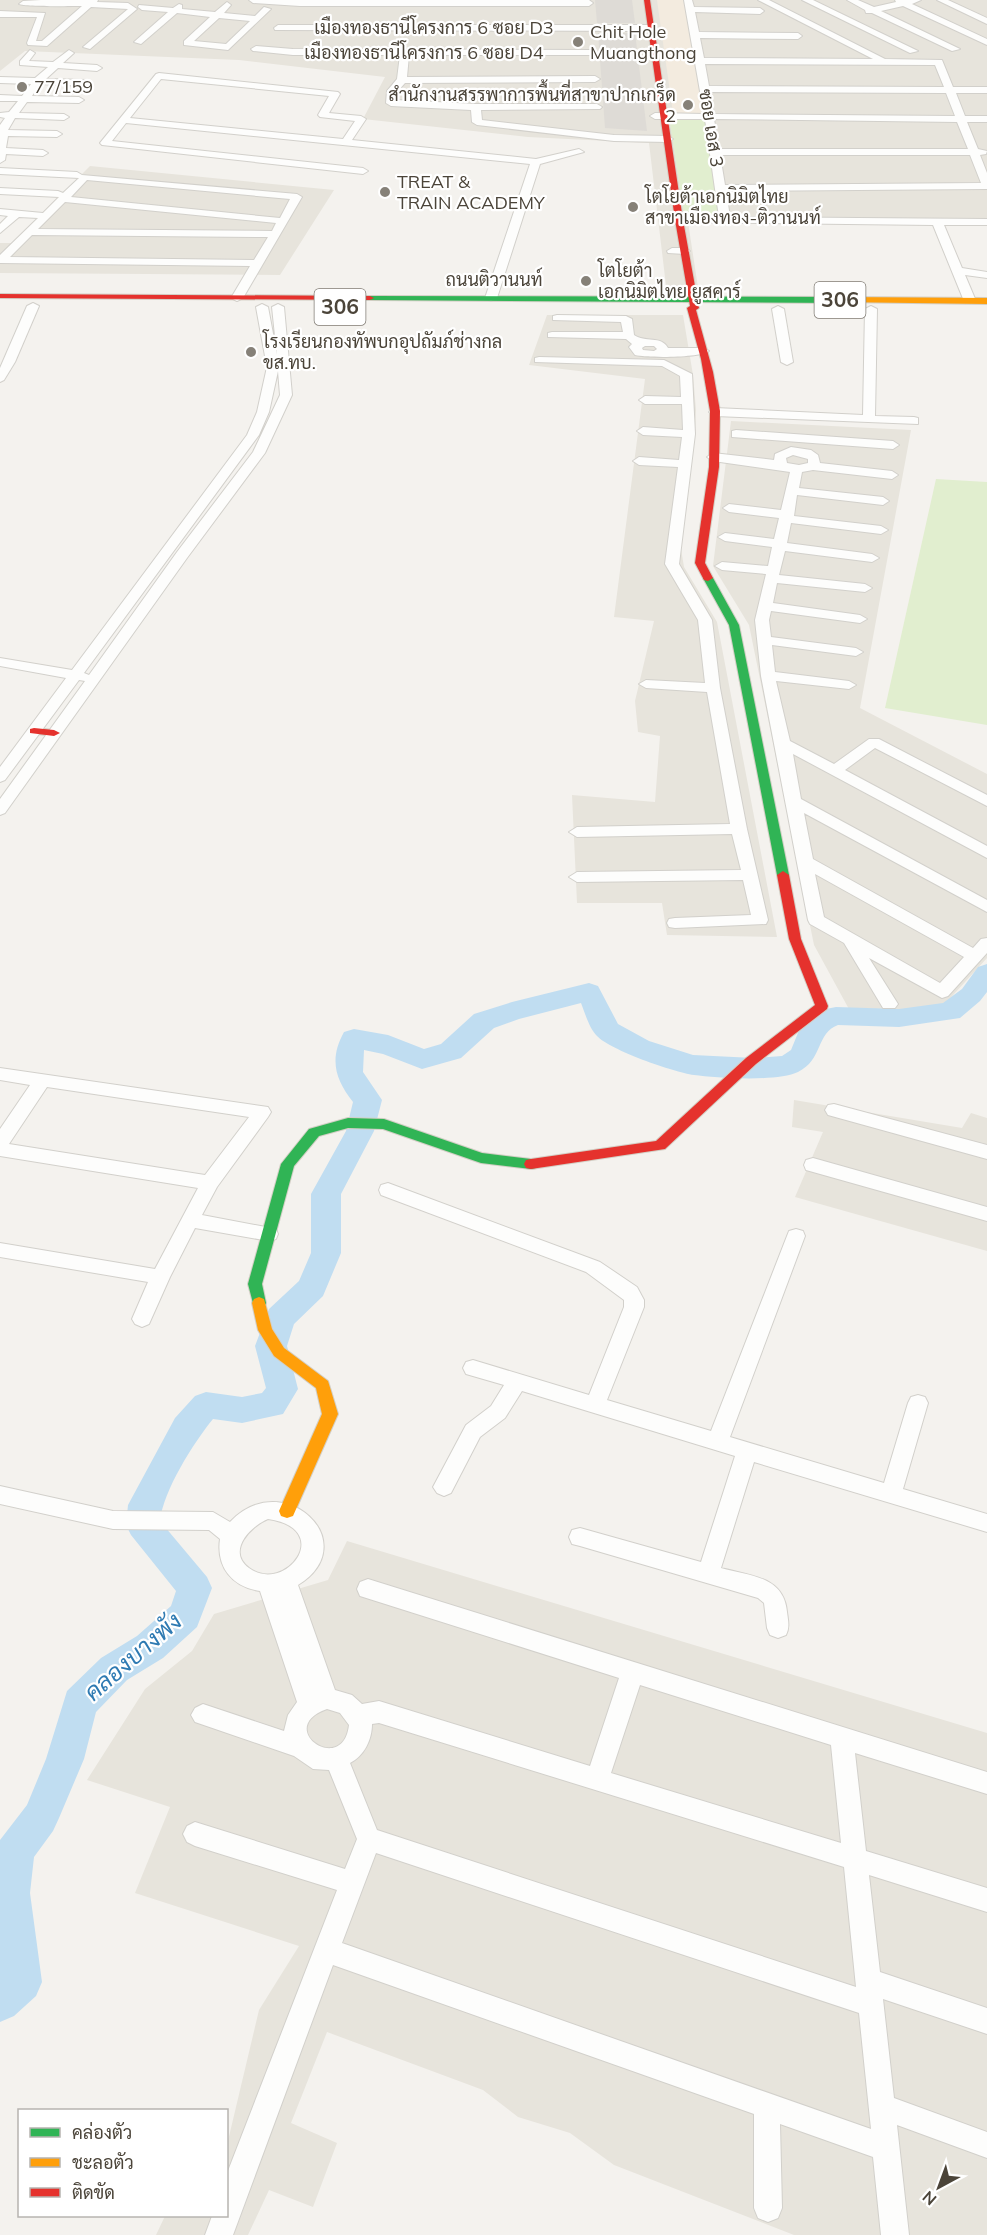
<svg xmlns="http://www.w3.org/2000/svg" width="987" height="2235" font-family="Mulish,Sarabun,sans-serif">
<rect width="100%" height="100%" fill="#f4f2ee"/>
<g fill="#e7e4dc">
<path d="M0,0H987V225L688,222L699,294H667L649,143L528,137L363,119L385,77L239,60L25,51L0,71Z"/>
<path d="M90,166L334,190L280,275L0,273V243H13Z"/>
<path d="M547,315H683L693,375L696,410L695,436L681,549L684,567L717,622L777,937L667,935L662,903H577L572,795L655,802L660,736L638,732L635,701L654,621L614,617L645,379L529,365Z"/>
<path d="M731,421L911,430L860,708L987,774V958L943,1006L900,1012L850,1011L814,945L749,625L713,566Z"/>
<path d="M794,1100L962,1128L971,1113L987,1118V1251L795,1197L823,1132L792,1127Z"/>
<path d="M347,1541L987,1733V2235H794L614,2165L570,2133L518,2117L483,2090L327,2032L291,2123L337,2143L313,2207L269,2190L248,2235H156L165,2216H226L227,2145L259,2010L299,1946L135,1893L170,1807L87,1780L145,1689L192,1651L214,1614L328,1580Z"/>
</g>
<path fill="#f3ebdf" d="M657,0H685L720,219H688Z"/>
<g fill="#e1eecf">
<path d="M669,117H709L725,221L685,220Z"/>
<path d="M936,479L987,482V725L885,708Z"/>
</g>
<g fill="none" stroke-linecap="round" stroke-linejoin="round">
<path fill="#c0ddf1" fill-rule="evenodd" d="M987,964V992L980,1001L960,1018L899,1027L838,1025C816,1033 823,1060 798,1072C777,1082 717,1078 694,1075C673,1072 610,1050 597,1036C589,1028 585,1013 581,1003L519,1019L494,1028L461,1058L422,1069L383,1054L364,1050L363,1072L382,1100L374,1131L341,1194V1253L323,1296L294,1324L287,1346L298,1389L283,1414L242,1423L213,1419C194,1442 163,1491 160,1521L207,1577L212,1588L197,1627L163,1658L127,1680L96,1712L84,1759L59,1818L53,1831L34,1857L30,1893L42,1982L36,1996L14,2016L0,2022V1840L27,1805L46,1759L67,1691L101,1658L137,1636L171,1606L176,1591L131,1535L126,1525L128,1505L175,1418L195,1396L206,1392L242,1397L262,1393L266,1388L255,1346L269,1309L299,1281L311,1253V1194L346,1131L353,1102C335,1079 329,1059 344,1032L354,1029L388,1035L424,1049L441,1044L474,1014L512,1002L589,983L598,986L618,1024L649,1041L693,1055L754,1058L782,1056L791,1050L800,1028L812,1014L826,1009L836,1007L899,1009L943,1003L962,989L978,967Z"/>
</g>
<g fill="#dedbd6">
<path d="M595,0H632L635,23H597Z"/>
<path d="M598,33H635L647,131L605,128Z"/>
</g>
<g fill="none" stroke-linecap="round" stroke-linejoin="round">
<defs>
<g id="street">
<path d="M41,0H98L97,2L128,3L137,9L90,49L83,47L128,9L91,7L47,46L28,45L27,43L37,17H0V11L45,13L36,41H42L82,6C70,6 24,7 19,4L23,1Z"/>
<path d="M249,0H589L593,3L589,6H300L253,3Z"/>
<path d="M684,0H692L694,7L760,8L764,11L760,14L695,12L699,32L798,33L802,36L798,39L700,38L704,58L873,59L758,0H769L885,59L942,60L953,87H987V93H956L965,116H987V122H967L978,149L987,151L986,154L980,155L987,173V189L726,191L730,217L987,219V225H944L962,268L987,272V278L965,275L976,301L974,303H966L964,301L933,225L664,222V218L668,217H719L705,119H655L650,116L655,113L704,114ZM705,64L935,65L944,87L709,86ZM710,92L946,93L955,116L714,114ZM714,119L957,122L968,149H719ZM720,155H970L981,183L725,185Z"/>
<path d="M802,0H813L918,51L910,53Z"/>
<path d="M847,0H858L874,7L896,2L895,0H921L912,4L987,39V45L903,6L881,11L960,49L952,51L872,13H866L865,10Z"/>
<path d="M937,0H948L987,18V24Z"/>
<path d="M227,2L231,5L224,13L255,16L264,7L271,9L228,50L184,45V41L210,17L177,13L141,44L134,42L168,12L142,10L138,7L139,5L173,8L179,4L182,5V9L215,12ZM219,18L250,21L226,44L194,41Z"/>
<path d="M278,25H651L655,28L651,31L275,30L274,28Z"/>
<path d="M256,46L293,49L593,50L596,51V55H409L407,77L595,76L600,79L595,82L405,83L397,92L396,100L476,104H597L602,107L600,109L481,110L482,120L614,135L668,136L673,139L668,142L614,141L477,125L472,122L471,110L391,106L386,103L387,91L397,79L400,55H293L253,51L251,49Z"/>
<path d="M30,50L35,53L29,61L53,62L69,50L74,53L63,63L97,65L102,68L97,71L58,68L46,79L86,80L91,83L86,86L40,84L32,96L79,97L84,100L79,103L27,102L19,113L64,114L69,117L64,120L15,118L8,130L57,131L62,134L57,137L8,136L6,148L43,150L48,153L43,156L6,154L5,160L0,163V125L5,118L0,117V113L9,112L18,101H0V95L22,96L31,84L0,83V77L35,78L48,67L20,65V61Z"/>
<path d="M159,73L338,92L340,94L329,113L361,116L366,119L352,140L536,159L579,149L584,152L540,164L497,298L491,301L485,298L530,164L126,123L112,141L363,168L368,171L363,174L102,145L100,143L156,74ZM161,79L329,96L318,115L320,117L355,121L343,139L130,118Z"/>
<path d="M0,168L77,172L82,175L297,194L302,197L243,298L237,301L231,298L250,266L0,263V255L38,218L19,217L0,233V224L8,216L0,215V209L43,213L59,197L0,194V188L58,191L63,193L79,178L0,174ZM87,180L290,199L280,218L71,197ZM65,202L276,223L272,231L38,229ZM32,235L268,237L254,260L10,257Z"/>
<path d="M672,248H685L690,251L685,254L668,253L667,251Z"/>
<path d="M33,303L39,306L15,362L4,380L0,382V368L27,306Z"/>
<path d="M262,304L268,307L277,355L272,307L278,304L284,307L292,395L265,453L187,558L5,813L0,815V799L85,681L79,680L5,780L0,782V767L66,678L0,666V658L72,670L247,435L257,412L267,367L256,307ZM278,371L280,395L253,452L177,552L89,675L84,673L259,435L269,412Z"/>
<path d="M778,306L784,309L793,362L787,365L781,362L772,309Z"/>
<path d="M871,306L877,309L875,416L914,417L918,418V424L715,416L709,412L715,408L863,415L865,309Z"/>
<path d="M557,315L626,316L632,319L634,335C645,343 661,335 668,348H703L709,351C700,358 647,358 635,355L629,347L632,344L626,339L548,337V333L552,332H623L621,322L553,320V316ZM645,346H654L657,349L654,351L643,350L642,348Z"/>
<path d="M539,357L664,360L692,374L695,434L679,564L712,620L720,688L747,829L768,920L766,924L675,928L669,927L667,923L669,919L675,918L751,915L743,880L577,882L569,877L577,872L741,870L732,834L577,837L569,832L577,827L730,824L707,692L646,688L639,684L646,680L705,683L698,620L665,564L678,467L639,465L633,461L639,457L679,460L682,437L643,435L637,431L643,427L683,430L682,404H645L639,400L645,396L681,397L680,376L662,366L535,362V358Z"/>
<path d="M736,430L893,441L899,445L893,449L732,437V431Z"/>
<path d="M791,447L811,450L818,455L820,463L892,471L898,475L892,479L813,470L802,472L799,488L883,497L889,501L883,505L797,495L794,516L881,526L888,530L881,534L791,523L787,543L872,554L879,558L872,562L785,551L779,575L865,584L872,588L865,592L777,583L773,603L860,615L867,619L860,623L771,611L769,620L771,637L856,648L863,652L856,656L772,645L775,672L849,681L856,685L849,689L776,681L790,741L834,764L869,739H879L987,795V806L875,748L845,770L987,846V858L793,754L801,799L987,900V912L804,813L813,859L973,948L981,939L987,938V953L948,996L942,998L869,958L898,1004L895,1008H883L844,943L810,924L808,920L761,676L755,620L766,574L722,570L715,566L722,562L768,566L772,547L725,541L718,537L725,533L774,539L779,518L729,512L723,508L729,504L781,510L790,472L713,461L707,457L713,453L774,460L775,454ZM793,455L808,459V463L799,465L787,463L786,458ZM815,874L964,957L940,983L824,917Z"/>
<path d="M0,1068L268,1107L271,1112L268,1117L217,1187L202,1215L276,1229L278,1234L276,1239L269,1241L195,1228L170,1277L149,1324L142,1327L135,1324L132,1319L148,1282L0,1257V1243L155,1269L198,1188L0,1156V1129L30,1085L0,1080ZM47,1087L249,1117L205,1175L9,1144Z"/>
<path d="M834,1104L987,1145V1159L828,1115L825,1110L828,1105Z"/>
<path d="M813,1158L987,1207V1221L806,1170L804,1165L806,1160Z"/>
<path d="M388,1183L600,1262L637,1287L644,1300V1307L607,1400L711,1431L787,1236L789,1231L796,1229L803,1231L805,1236L730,1437L884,1483L908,1403L911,1397L918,1395L925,1397L928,1403L903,1489L987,1514V1532L754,1462L721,1568C750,1576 784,1576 787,1612C788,1620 790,1627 786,1635L778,1638L770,1635L767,1628L764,1603L758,1598L580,1546L572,1544L569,1537L572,1530L580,1528L701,1562L735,1456L522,1391L505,1418L480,1437L451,1493L444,1496L437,1493L433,1487L466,1425L491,1406L504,1385L466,1374L463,1368L466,1362L473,1360L589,1395L624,1307V1300L586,1272L381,1195L379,1190L381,1185Z"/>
<path d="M0,1486L113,1511L213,1512L230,1522C283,1465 366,1543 298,1585L335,1690L352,1695L362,1704L379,1701L590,1766L619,1678L360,1596L357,1589L360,1582L368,1579L987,1772V1794L855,1753L866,1851L987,1888V1912L869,1875L880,1972L987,2008V2034L883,1999L894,2098L987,2132V2158L897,2125L909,2235H881L873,2157L780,2124L782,2208L778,2218L768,2222L758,2218L754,2208V2114L333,1965L233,2235H205L212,2216H226V2176L337,1890L195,1846L187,1842L183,1834L187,1826L195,1822L345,1869L357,1839L329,1770L313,1769L294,1756L195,1722L191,1715L195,1708L203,1704L284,1731L288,1715L297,1702L260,1591C232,1587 216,1567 220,1539L209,1530L113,1529L0,1504ZM268,1519C336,1529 285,1595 249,1568C226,1551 251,1526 268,1519ZM640,1685L831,1745L841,1843L611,1773ZM327,1709L340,1713L349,1725C343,1777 273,1728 327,1709ZM379,1723L844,1867L856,1987L377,1830L350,1763C364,1756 372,1740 372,1724ZM376,1853L859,2013L871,2129L342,1943Z"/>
</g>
<g id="fast">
<path d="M367,296L841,297L845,300L841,303L370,300H367Z"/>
<path d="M708,575L713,578L739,625L789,875L783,879L777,875L729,625L703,578Z"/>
<path d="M348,1118L384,1119L482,1153L531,1159L536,1160L538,1164L536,1168L531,1169L481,1163L383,1129L348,1128L319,1136L294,1166L262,1284L266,1303L264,1307H254L248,1284L281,1164L309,1129Z"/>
</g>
<g id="slow">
<path d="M841,297L987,298V304L838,302V298Z"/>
<path d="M259,1297L264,1299L272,1329L284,1348L328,1381L338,1414L293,1516L287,1518L281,1516L279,1511L322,1414L316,1388L274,1356L258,1330L252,1303L254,1299Z"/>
</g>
<g id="jam">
<path d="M644,0H650L683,220L699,308L696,310L713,372L720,411L719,467L705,563L713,578L708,581L704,580L695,563L709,467L710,411L701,359L687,308L690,306L675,220Z"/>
<path d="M0,294L370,296L374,298L370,300L0,298Z"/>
<path d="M34,728L54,730L60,733L54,736L30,733V729Z"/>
<path d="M783,871L789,875L801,939L828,1006L827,1009L756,1064L665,1149L531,1169L526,1168L524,1164L526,1160L531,1159L656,1141L746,1058L815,1005L789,939L777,875Z"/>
</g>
</defs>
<use href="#street" stroke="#d2d0cb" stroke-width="2"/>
<use href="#fast" stroke="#d3cfc5" stroke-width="2"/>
<use href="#slow" stroke="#d3cfc5" stroke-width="2"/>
<use href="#jam" stroke="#d3cfc5" stroke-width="2"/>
<use href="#street" fill="#fdfdfc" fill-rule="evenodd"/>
<use href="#fast" fill="#30b455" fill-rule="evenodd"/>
<use href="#slow" fill="#ff9f0a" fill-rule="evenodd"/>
<use href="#jam" fill="#e5322d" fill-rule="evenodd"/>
</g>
<g fill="#868178" stroke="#fff" stroke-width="2">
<circle cx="578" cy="42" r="6"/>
<circle cx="22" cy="87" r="6"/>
<circle cx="688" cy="105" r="6"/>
<circle cx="385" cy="192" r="6"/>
<circle cx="633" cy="207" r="6"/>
<circle cx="586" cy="281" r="6"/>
<circle cx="251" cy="352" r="6"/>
</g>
<g text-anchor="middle" stroke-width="4.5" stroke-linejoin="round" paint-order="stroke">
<g font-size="18" fill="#4b4439" stroke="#fff">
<text x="434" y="34">เมืองทองธานีโครงการ 6 ซอย D3</text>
<text x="424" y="59">เมืองทองธานีโครงการ 6 ซอย D4</text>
<text transform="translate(711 128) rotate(81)" y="6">ซอย เอส 3</text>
<text x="494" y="286">ถนนติวานนท์</text>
</g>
<g font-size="18" fill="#4b4439" stroke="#fff" text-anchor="start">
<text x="590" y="38">Chit Hole<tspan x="590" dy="21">Muangthong</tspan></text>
<text x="34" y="93">77/159</text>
<text x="676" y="101" text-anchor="end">สำนักงานสรรพาการพื้นที่สาขาปากเกร็ด<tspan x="676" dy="21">2</tspan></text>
<text x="397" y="188">TREAT &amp;<tspan x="397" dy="21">TRAIN ACADEMY</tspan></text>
<text x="645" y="203">โตโยต้าเอกนิมิตไทย<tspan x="645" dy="21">สาขาเมืองทอง-ติวานนท์</tspan></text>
<text x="598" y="277">โตโยต้า<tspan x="598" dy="21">เอกนิมิตไทย ยูสคาร์</tspan></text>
<text x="263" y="348">โรงเรียนกองทัพบกอุปถัมภ์ช่างกล<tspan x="263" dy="21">ขส.ทบ.</tspan></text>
</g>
<g fill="#fff" stroke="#817c74" stroke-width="1.5">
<rect x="814.5" y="282" width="51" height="36" rx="4.5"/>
<rect x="314.5" y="289" width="51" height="36" rx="4.5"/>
</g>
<g font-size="21" font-weight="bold" fill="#4b4439">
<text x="840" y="307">306</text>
<text x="340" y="314">306</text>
</g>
<g font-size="24" font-style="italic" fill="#2e7ab2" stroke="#fff">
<text transform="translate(133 1657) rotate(-41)" y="8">คลองบางพัง</text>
</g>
</g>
<rect x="18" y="2109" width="210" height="108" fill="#ffffff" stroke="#b7b4b0" stroke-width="1.5"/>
<rect x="30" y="2128" width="30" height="9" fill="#30b455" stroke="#b7b4b0" stroke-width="1.5"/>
<text x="72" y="2139" font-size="18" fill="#4b4439">คล่องตัว</text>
<rect x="30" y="2158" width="30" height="9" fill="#ff9f0a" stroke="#b7b4b0" stroke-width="1.5"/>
<text x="72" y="2169" font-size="18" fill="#4b4439">ชะลอตัว</text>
<rect x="30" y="2188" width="30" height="9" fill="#e5322d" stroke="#b7b4b0" stroke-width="1.5"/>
<text x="72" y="2199" font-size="18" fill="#4b4439">ติดขัด</text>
<g transform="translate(939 2187) rotate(221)" stroke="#ffffff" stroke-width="4.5" paint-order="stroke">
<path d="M0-4.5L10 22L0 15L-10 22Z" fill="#4b4439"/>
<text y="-9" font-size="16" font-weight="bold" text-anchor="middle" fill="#4b4439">N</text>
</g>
</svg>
